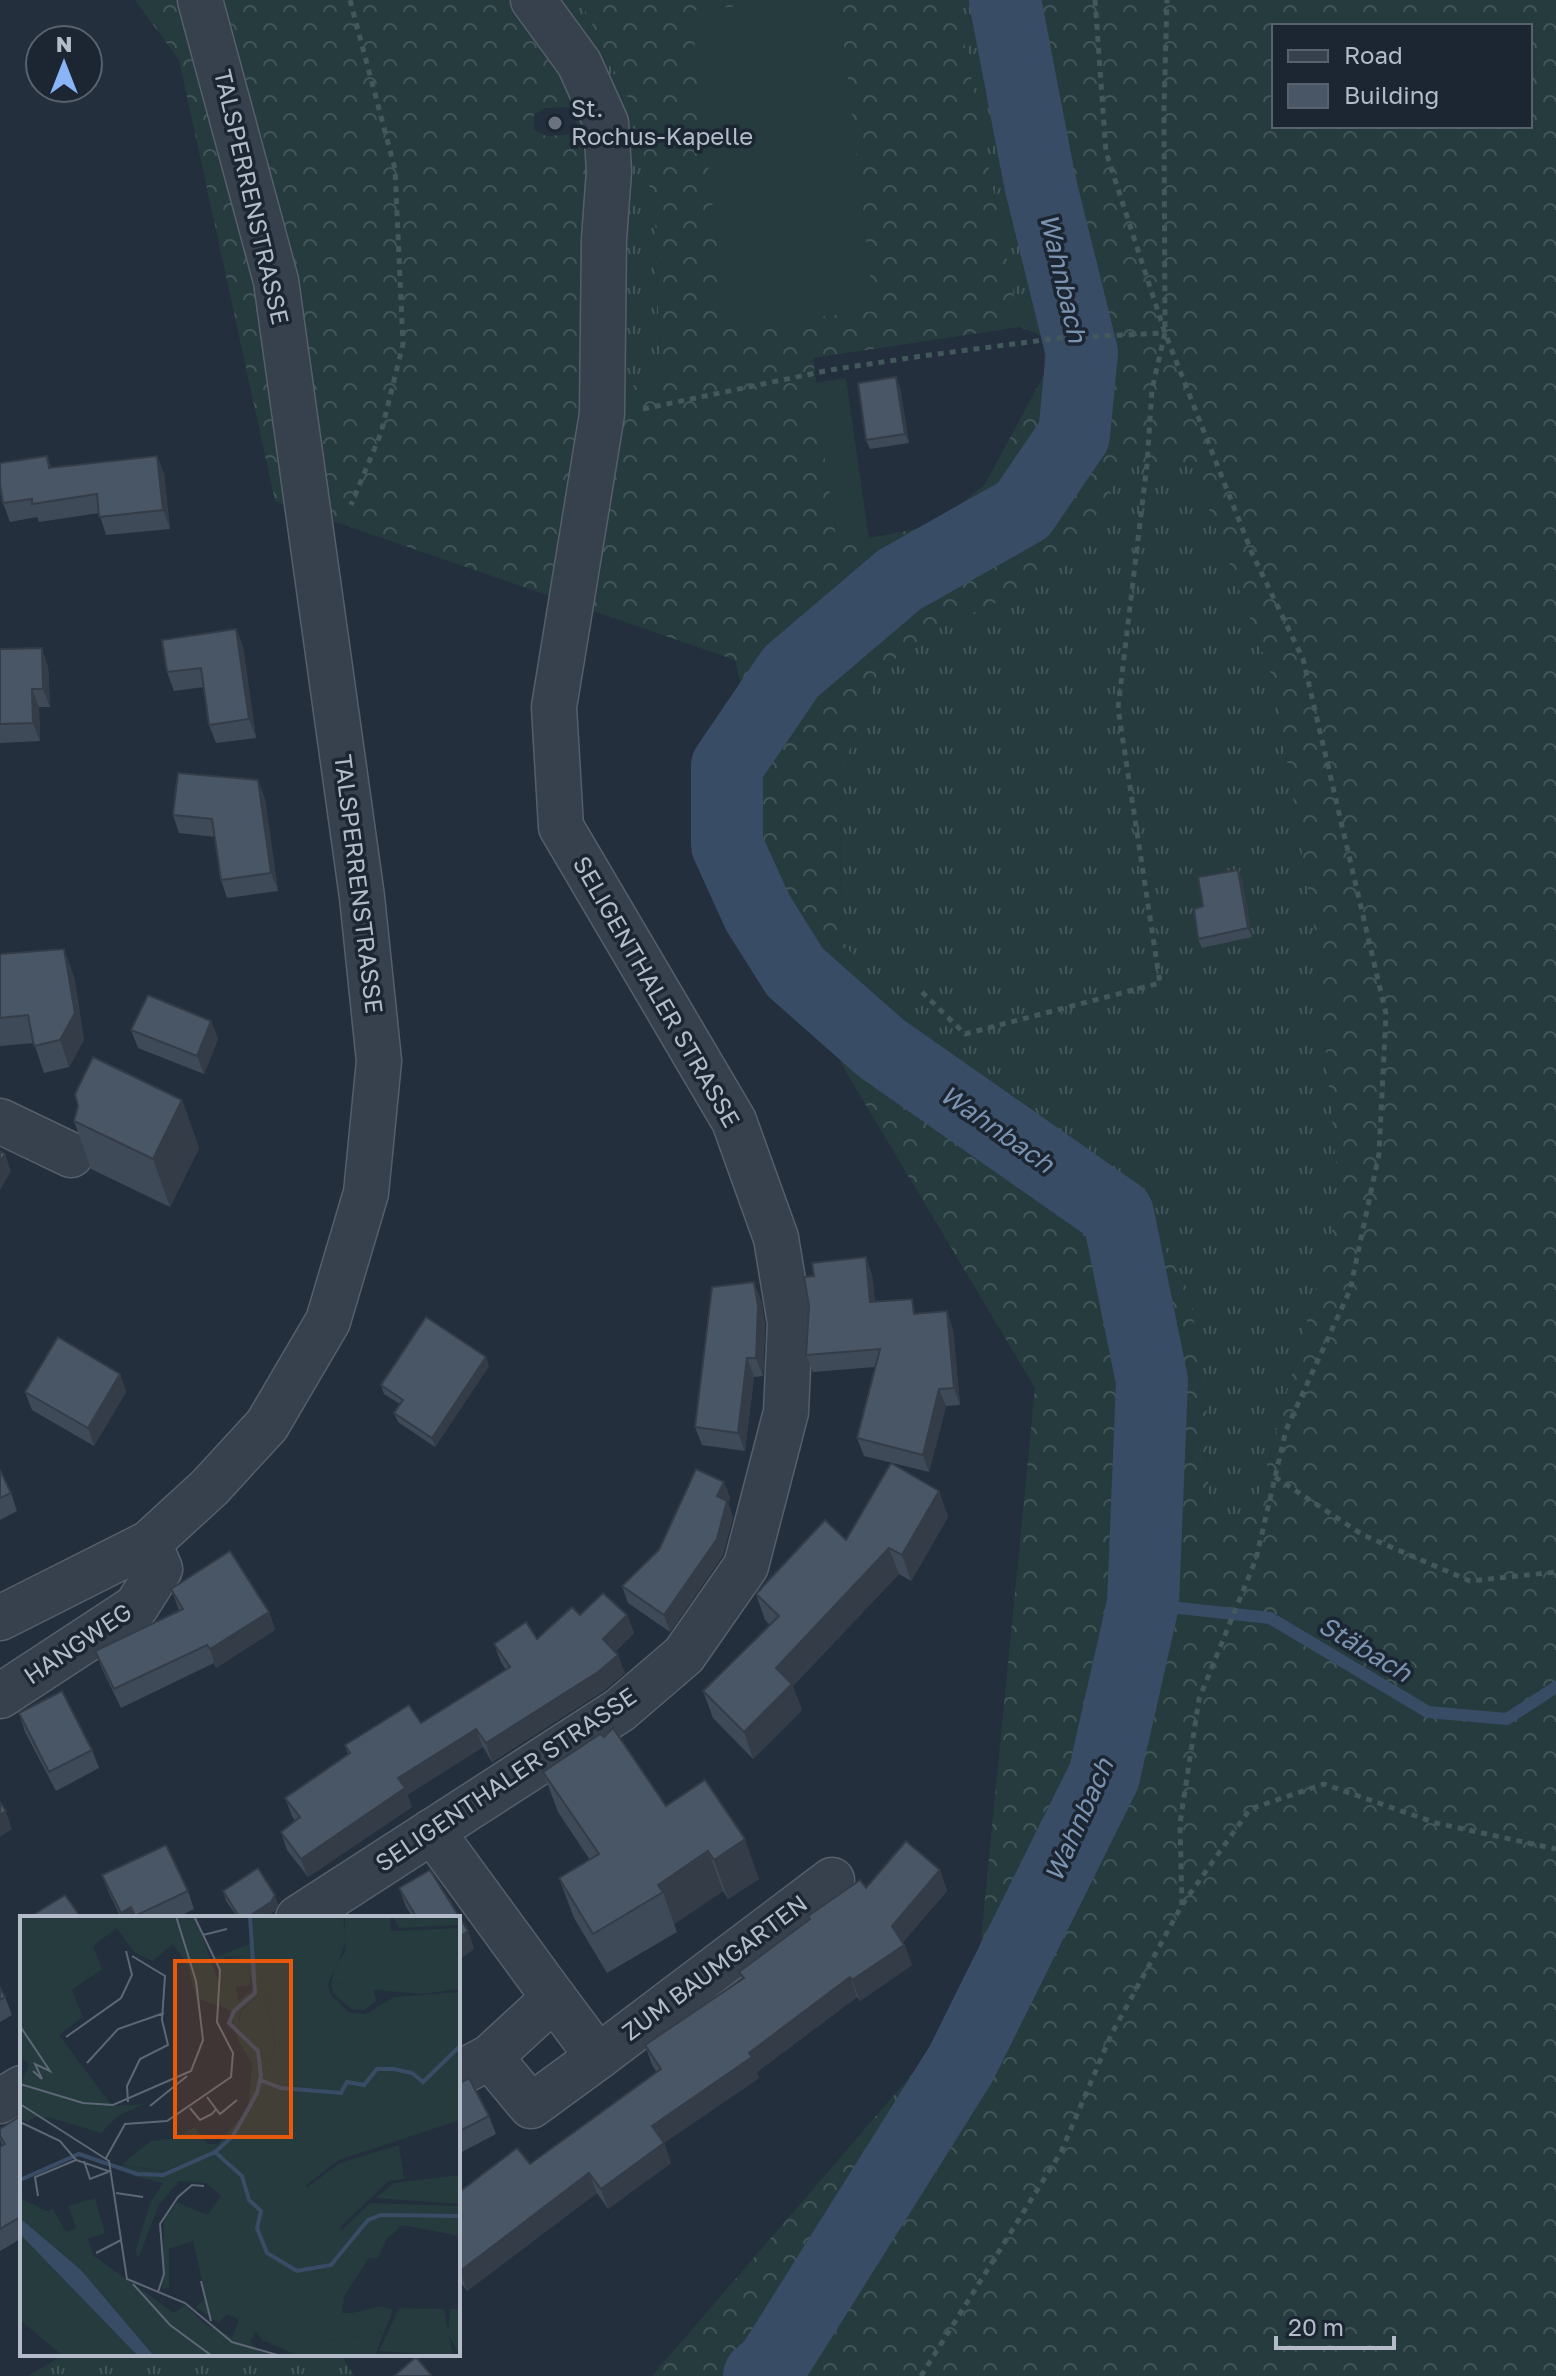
<svg xmlns="http://www.w3.org/2000/svg" width="1556" height="2376" font-family="'Golos Text',sans-serif">
<defs>
<pattern id="grass-tufts" width="24" height="20" patternUnits="userSpaceOnUse" patternTransform="scale(2)"><rect width="24" height="20" fill="#253b3e"/><path d="M3 7l-1-3M5 7V3M7 7l1-3M15 17l-1-3M17 17v-4M19 17l1-3" fill="none" stroke="#425558"/></pattern>
<pattern id="forest-crowns" width="20" height="18" patternUnits="userSpaceOnUse" patternTransform="scale(2)"><rect width="20" height="18" fill="#253b3e"/><path d="M2 6a3 3 0 1 1 6 0M12 15a3 3 0 1 1 6 0" fill="none" stroke="#425558"/></pattern>
</defs>
<rect width="100%" height="100%" fill="#232f3d"/>
<g fill="url(#grass-tufts)">
<path d="M533,0H580L636,114L655,217L661,381L617,388L622,248L577,135L575,107Z"/>
<path d="M956,0H1017L1044,337L1020,327Z"/>
<path d="M1123,464H1192L1274,682L1313,919L1340,1202L1253,1515L1209,1516L1206,1395L1010,1112L894,1021L840,936L841,773L878,672L936,628L1045,582L1103,506Z"/>
<path d="M65,2354H341L354,2376H28Z"/>
</g>
<path fill="url(#forest-crowns)" fill-rule="evenodd" d="M135,0H533L575,107L544,108L534,115V130L546,136L577,134L622,248L618,388L661,381L655,217L636,114L580,0H956L1020,327L813,358L837,544L933,526L985,484L1044,375V337L1017,0H1556V2376H652L975,2001L1035,1388L842,1065L760,861L753,734L735,660L275,501L179,60ZM1274,26H1530V126H1274ZM1123,464H1192L1274,682L1313,919L1340,1202L1253,1515L1209,1516L1206,1394L1189,1292L1142,1209L894,1021L840,936L841,773L878,672L936,628L1045,582L1103,506Z"/>
<g fill="#253b3e">
<path d="M793,0H839L874,311L726,327L691,11Z"/>
<path d="M846,378L869,539L837,544L814,383Z"/>
</g>
<g fill="none" stroke-linecap="round" stroke-linejoin="round">
<path stroke="#394c66" stroke-width="12" d="M1143,1604L1270,1618L1428,1712L1507,1719L1556,1687"/>
<path stroke="#394c66" stroke-width="72" d="M759,2376L772,2365L961,2064L1104,1776L1143,1604L1152,1381L1118,1214L881,1048L795,972L758,913L727,845V766L791,672L899,580L1023,510L1074,435L1082,353L1040,183L1005,0"/>
<defs>
<g id="minor">
<path d="M0,1121L71,1155"/>
<path d="M0,1618L149,1543L210,1487L267,1425L328,1321L366,1193L379,1061L362,897L276,281L200,0"/>
<path d="M0,1696L136,1607L160,1569L149,1543"/>
<path d="M432,1831L554,1998L490,2057L458,2074"/>
<path d="M298,1918L620,1710L684,1655L746,1566L786,1412L790,1323L776,1238L734,1121L561,827L554,707L602,414L604,239L609,171L606,123L579,63L533,0"/>
<path d="M554,1998L598,2057L832,1880"/>
<path d="M490,2057L531,2106L598,2057"/>
<path d="M0,2101L22,2088"/>
</g>
</defs>
<use href="#minor" stroke="#555f6b" stroke-width="47"/>
<g stroke="#43585b" stroke-width="5" stroke-dasharray="6 6" stroke-linecap="butt">
<path d="M350,0L395,169L403,344L381,433L351,505"/>
<path d="M1095,0L1106,152L1165,333L1252,553L1303,659L1386,1014L1379,1154L1350,1290L1286,1430L1256,1559L1199,1699L1180,1823L1182,1905"/>
<path d="M643,409L830,370L922,356L1059,338L1165,333"/>
<path d="M922,992L965,1034L1160,983L1118,708L1147,464L1152,389L1165,333L1164,109L1167,0"/>
<path d="M1275,1477L1363,1535L1470,1581L1556,1572"/>
<path d="M921,2376L1061,2152L1111,2035L1182,1905L1250,1809L1324,1784L1436,1823L1556,1849"/>
</g>
<use href="#minor" stroke="#37414d" stroke-width="44"/>
</g>
<g fill="#3f4a58">
<path d="M900,387L909,443L870,449L866,440Z"/>
<path d="M47,456L51,468L157,456L164,474L170,529L106,535L99,513L39,522L37,517L10,522L3,503Z"/>
<path d="M236,629L243,647L256,738L216,743L209,725L204,687L174,691L167,672Z"/>
<path d="M0,649L48,666L50,707H39L40,741L0,743Z"/>
<path d="M258,780L265,799L278,891L227,898L221,880L215,837L179,833L173,815Z"/>
<path d="M1238,870L1242,879L1252,937L1202,948L1198,939L1203,906Z"/>
<path d="M0,954L74,976L84,1040L69,1067L44,1073L34,1043L0,1046Z"/>
<path d="M211,1021L218,1039L204,1074L138,1048L131,1030Z"/>
<path d="M182,1100L199,1148L170,1207L91,1169L74,1121Z"/>
<path d="M872,1275L875,1302L917,1314L953,1329L960,1405L946,1406L929,1472L864,1456L857,1438L875,1367L813,1372L806,1355L809,1306Z"/>
<path d="M761,1300L765,1324L763,1376L754,1377L745,1451L702,1445L695,1427Z"/>
<path d="M489,1366L435,1447L398,1422L394,1413L400,1404L384,1394L381,1385Z"/>
<path d="M120,1374L126,1392L94,1446L32,1410L25,1392Z"/>
<path d="M0,1470L11,1493L17,1511L0,1520Z"/>
<path d="M724,1482L730,1498L728,1503L733,1517L723,1555L670,1632L628,1603L622,1586Z"/>
<path d="M939,1491L948,1517L911,1581L899,1574L793,1686L802,1710L753,1759L713,1718L703,1691L770,1625L765,1620L756,1594L846,1540Z"/>
<path d="M171,1589L269,1612L275,1630L216,1668L214,1663L121,1708L102,1669L95,1651L179,1610Z"/>
<path d="M580,1615H627L634,1633L615,1652L625,1673L605,1690L492,1762L483,1747L407,1795L412,1807L308,1877L287,1850L281,1832L295,1821L292,1816L285,1798L348,1755L345,1745L421,1723L506,1670L501,1662L494,1644L537,1639Z"/>
<path d="M19,1713L92,1750L99,1768L56,1791L25,1732Z"/>
<path d="M543,1772L666,1806L759,1879L728,1899L723,1891L674,1924L677,1932L607,1973L574,1918L559,1878L590,1860L558,1812Z"/>
<path d="M430,1870L468,1931L474,1949L458,1960V1918H413L406,1907L399,1888Z"/>
<path d="M940,1870L947,1891L903,1942L912,1965L860,2001L857,1997L757,2072L759,2078L664,2143L671,2163L608,2209L597,2193L467,2291L458,2279V2193L530,2164L657,2073L652,2065L645,2045L742,1979L739,1972L809,1920L808,1916L866,1888Z"/>
<path d="M102,1875L188,1891L194,1909L176,1918H121L109,1893Z"/>
<path d="M223,1891L278,1904L275,1911L264,1918H238L226,1901Z"/>
<path d="M0,1988L5,1997L12,2015L0,2022Z"/>
<path d="M458,2084L489,2116L496,2134L458,2154Z"/>
<path d="M22,2115V2238L0,2251V2147L2,2146L0,2139V2129Z"/>
</g>
<g fill="#333c47">
<path d="M896,377L900,387L909,443L905,434Z"/>
<path d="M157,456L164,474L170,529L163,510Z"/>
<path d="M236,629L243,647L256,738L249,719Z"/>
<path d="M42,648L48,666L50,707L43,689Z"/>
<path d="M32,689L39,707L40,741L33,723Z"/>
<path d="M258,780L265,799L278,891L271,873Z"/>
<path d="M1238,870L1242,879L1252,937L1248,928Z"/>
<path d="M64,949L74,976L84,1040L69,1067L60,1040Z"/>
<path d="M211,1021L218,1039L204,1074L197,1056Z"/>
<path d="M182,1100L199,1148L170,1207L153,1159Z"/>
<path d="M5,1154L11,1171L0,1190V1162Z"/>
<path d="M866,1257L872,1275L877,1320L870,1302Z"/>
<path d="M754,1282L761,1300L765,1324L763,1376L756,1358Z"/>
<path d="M947,1311L953,1329L960,1405L954,1388Z"/>
<path d="M486,1357L489,1366L435,1447L432,1438Z"/>
<path d="M747,1358L754,1377L745,1451L738,1433Z"/>
<path d="M120,1374L126,1392L94,1446L88,1428Z"/>
<path d="M939,1389L946,1406L929,1472L923,1455Z"/>
<path d="M724,1482L730,1498L728,1503L733,1517L723,1555L670,1632L664,1615Z"/>
<path d="M939,1491L948,1517L911,1581L902,1555Z"/>
<path d="M889,1548L899,1574L793,1686L802,1710L753,1759L744,1732L776,1668Z"/>
<path d="M269,1612L275,1630L216,1668L210,1649Z"/>
<path d="M627,1615L634,1633L609,1657L603,1639Z"/>
<path d="M618,1655L625,1673L605,1690L492,1762L486,1743Z"/>
<path d="M476,1729L483,1747L407,1795L412,1807L308,1877L301,1859L398,1778Z"/>
<path d="M6,1811L12,1829L0,1837V1815Z"/>
<path d="M745,1839L759,1879L728,1899L714,1860Z"/>
<path d="M708,1851L723,1891L674,1924L663,1892L658,1885Z"/>
<path d="M940,1870L947,1891L899,1947L892,1926Z"/>
<path d="M275,1895L278,1904L275,1911L264,1918H246Z"/>
<path d="M131,1907L135,1918H123L121,1913Z"/>
<path d="M468,1931L474,1949L458,1960V1938Z"/>
<path d="M904,1945L912,1965L860,2001L852,1980Z"/>
<path d="M850,1977L857,1997L757,2072L759,2078L664,2143L671,2163L608,2209L601,2189L652,2126Z"/>
<path d="M589,2173L597,2193L467,2291L460,2271Z"/>
</g>
<g fill="#495666" stroke="#333c47" stroke-width="2">
<path d="M896,377L905,434L866,440L858,383Z"/>
<path d="M47,456L49,468L157,456L163,510L99,517L97,494L32,504V499L3,503L0,484V463Z"/>
<path d="M236,629L249,719L209,725L201,668L167,672L162,640Z"/>
<path d="M42,648L43,689H32L33,723L0,724V649Z"/>
<path d="M178,773L258,780L271,873L221,880L212,819L173,815Z"/>
<path d="M1238,870L1248,928L1198,939L1194,909L1203,906L1198,877Z"/>
<path d="M64,949L75,1013L60,1040L34,1046L28,1015L0,1018V954Z"/>
<path d="M148,995L211,1021L197,1056L131,1030Z"/>
<path d="M93,1057L182,1100L153,1159L74,1121L78,1106L75,1094Z"/>
<path d="M0,1151L5,1154L0,1162Z"/>
<path d="M866,1257L870,1302L912,1299L914,1314L947,1311L954,1388L939,1389L923,1455L857,1438L880,1349L806,1355L809,1306L804,1277L814,1276L812,1263Z"/>
<path d="M754,1282L758,1306L756,1358H747L738,1433L695,1427L712,1287Z"/>
<path d="M426,1317L486,1357L432,1438L394,1413L403,1400L381,1385Z"/>
<path d="M58,1337L120,1374L88,1428L25,1392Z"/>
<path d="M891,1463L939,1491L902,1555L889,1548L776,1668L792,1684L744,1732L703,1691L779,1616L756,1594L825,1520L846,1540Z"/>
<path d="M696,1469L724,1482L717,1496L727,1501L717,1539L664,1615L622,1586L659,1550Z"/>
<path d="M0,1470L11,1493L0,1498Z"/>
<path d="M230,1551L269,1612L210,1649L207,1645L114,1689L95,1651L183,1609L171,1589Z"/>
<path d="M603,1593L627,1615L603,1639L618,1655L598,1672L486,1743L476,1729L398,1778L405,1788L301,1859L281,1832L300,1817L285,1798L350,1753L345,1745L409,1705L421,1723L510,1667L494,1644L526,1622L537,1639L572,1607L580,1615Z"/>
<path d="M62,1691L92,1750L49,1772L19,1713Z"/>
<path d="M613,1728L666,1806L705,1780L745,1839L714,1860L708,1851L658,1885L663,1892L593,1934L559,1878L599,1854L543,1772L600,1734L604,1737Z"/>
<path d="M0,1802L6,1811L0,1815Z"/>
<path d="M906,1841L940,1870L892,1926L904,1945L852,1980L850,1977L749,2053L752,2057L652,2126L664,2143L601,2189L589,2173L460,2271L458,2268V2193L517,2148L530,2164L661,2069L645,2045L744,1978L739,1972L810,1919L808,1916L860,1880L866,1888Z"/>
<path d="M166,1845L188,1891L135,1916L131,1907L121,1913L102,1875Z"/>
<path d="M258,1868L275,1895L271,1902L246,1918H240L223,1891Z"/>
<path d="M430,1870L468,1931L458,1938V1918H417L399,1888Z"/>
<path d="M65,1895L81,1918H33V1915Z"/>
<path d="M0,1988L5,1997L0,2000Z"/>
<path d="M469,2078L489,2116L458,2132V2084Z"/>
<path d="M22,2115V2216L0,2229V2147L5,2144L0,2136V2129Z"/>
<path d="M416,2357L432,2376H394Z"/>
</g>
<circle fill="#6b7280" stroke="#1c2632" stroke-width="3" cx="555" cy="123" r="8"/>
<g text-anchor="middle" stroke-width="7" stroke-linejoin="round" paint-order="stroke">
<g font-size="24" fill="#b3bcc8" stroke="#1c2632" text-anchor="start">
<text x="571" y="117">St.<tspan x="571" dy="28">Rochus-Kapelle</tspan></text>
</g>
<g font-size="24" fill="#b3bcc8" stroke="#1c2632">
<text transform="translate(251 197) rotate(77)" y="8">TALSPERRENSTRASSE</text>
<text transform="translate(358 884) rotate(83)" y="8">TALSPERRENSTRASSE</text>
<text transform="translate(656 992) rotate(60)" y="8">SELIGENTHALER STRASSE</text>
<text transform="translate(78 1644) rotate(-34)" y="8">HANGWEG</text>
<text transform="translate(506 1780) rotate(-34)" y="8">SELIGENTHALER STRASSE</text>
<text transform="translate(715 1968) rotate(-37)" y="8">ZUM BAUMGARTEN</text>
</g>
<g font-size="26" font-style="italic" fill="#7b92b0" stroke="#1c2632">
<text transform="translate(1063 278) rotate(77)" y="9">Wahnbach</text>
<text transform="translate(997 1129) rotate(35)" y="9">Wahnbach</text>
<text transform="translate(1365 1649) rotate(31)" y="9">Stäbach</text>
<text transform="translate(1079 1820) rotate(-66)" y="9">Wahnbach</text>
</g>
</g>
<g transform="translate(20 1916)">
<rect width="440" height="440" fill="#232f3d"/>
<path d="M325,0H370L371,15L440,12V73L402,78L354,74L356,85L344,94L331,93L313,77L311,67L326,66ZM373,0H440V9L379,12ZM232,27L233,70L225,40L204,41L201,73L196,41ZM239,79H244L253,113L255,134L248,157L240,135L218,114L221,95ZM0,170L92,190L124,188L98,200L81,217L31,202L14,201L8,206L0,203ZM175,211L192,238L143,255L101,249L131,225L156,222ZM379,229L384,263L369,265L320,311L312,289L286,272L320,247ZM440,259V288L355,282L374,267ZM0,282L26,295L33,293L46,316L56,312L48,290L75,282L85,317L68,323L74,340L154,397L165,389L185,408L250,440H134L61,354L0,302ZM0,318L6,322L118,440H43L0,404ZM361,390L373,394L355,440H307L298,426L363,417L332,397ZM379,392L424,393L433,440L359,435ZM430,393H440V440L428,417Z" fill="#253b3e"/>
<path d="M0,0H175L201,73L198,44L226,40L231,69L216,71L218,85L233,73L232,0H323L326,26L308,68L311,79L329,96L346,98L374,81L440,76V204L319,244L285,270L312,289L322,314L350,287L440,290V320L382,309L366,324L358,342H349L324,380L322,397H332L364,417L299,426L307,440H279L242,424L236,415L230,426L235,431L211,423L219,404L207,398L199,407L176,391L186,382L173,325L149,333V371L142,373L144,305L157,286L187,299L201,280L186,267L159,265L139,289L118,343L116,333L130,287L143,267L114,260L96,249L143,255L191,239L175,211L188,228H198L228,193L232,148L218,124L210,94L176,82L168,49L153,28L133,45L114,36L97,12L73,30L82,53L52,74L63,101L39,119L92,190L80,192L0,170L9,148L0,141ZM239,79H244L253,113L255,134L248,157L240,135L218,114L220,95ZM327,34L326,66L311,67L316,48Z" fill="#253b3e" fill-rule="evenodd"/>
<path d="M0,302L61,354L134,440H118L0,318Z" fill="#394c66"/>
<path fill="none" stroke="#394c66" stroke-width="4" d="M240,164L261,172L321,177L327,166L344,169L357,153H374L392,157L403,166L440,130M195,236L222,260L229,284L241,295L237,312L247,337L277,355L311,349L348,304L361,299L440,300M0,264L59,238L117,258L143,259L195,236L213,220L237,177L241,160L238,135L209,107L214,95L235,77L230,0"/>
<path fill="none" stroke="#5d6775" stroke-width="2" d="M183,19L207,13M0,110L30,155L15,148L22,163L13,155M46,121L101,82L112,59L106,35M67,147L98,113L144,97M0,168L63,187L93,189L171,155L183,124L176,65L156,0M108,186L107,170L120,143L148,129L142,104L145,60L112,40M0,188L89,245L107,363L165,387L212,426L261,440M130,190L167,160M170,192L180,204L192,198L196,193L187,181M196,193L200,198L217,184M0,206L40,225L56,244L91,256M86,242L105,208L147,205L211,161L213,137L197,106L200,54L174,0M64,245L70,263L88,256M96,277L123,281M18,280L15,261L56,244M76,337L101,324M181,365L191,405M113,368L150,409L192,440M138,376L144,358L140,308L158,281L172,269L184,270"/>
<path fill="#e8590c" fill-opacity="0.15" stroke="#e8590c" stroke-width="4" d="M155,45H271V221H155Z"/>
<rect width="440" height="440" fill="none" stroke="#b3bcc8" stroke-width="4"/>
</g>
<rect x="1272" y="24" width="260" height="104" fill="#1c2632" stroke="#58626e" stroke-width="2"/>
<rect x="1288" y="50" width="40" height="12" fill="#37414d" stroke="#58626e" stroke-width="2"/>
<text x="1344" y="64" font-size="24" fill="#b3bcc8">Road</text>
<rect x="1288" y="84" width="40" height="24" fill="#495666" stroke="#58626e" stroke-width="2"/>
<text x="1344" y="104" font-size="24" fill="#b3bcc8">Building</text>
<g transform="translate(64 64)"><circle r="38" fill="#1c2632" stroke="#58626e" stroke-width="2"/>
<path d="M0-6L14 30L0 20L-14 30Z" fill="#89b5f8"/>
<text y="-12" font-size="22" font-weight="bold" text-anchor="middle" fill="#b3bcc8">N</text>
</g>
<path d="M1276 2336v12h118v-12" fill="none" stroke="#b3bcc8" stroke-width="4"/>
<text x="1288" y="2336" font-size="24" fill="#b3bcc8" stroke="#1c2632" stroke-width="6" paint-order="stroke">20 m</text>
</svg>
